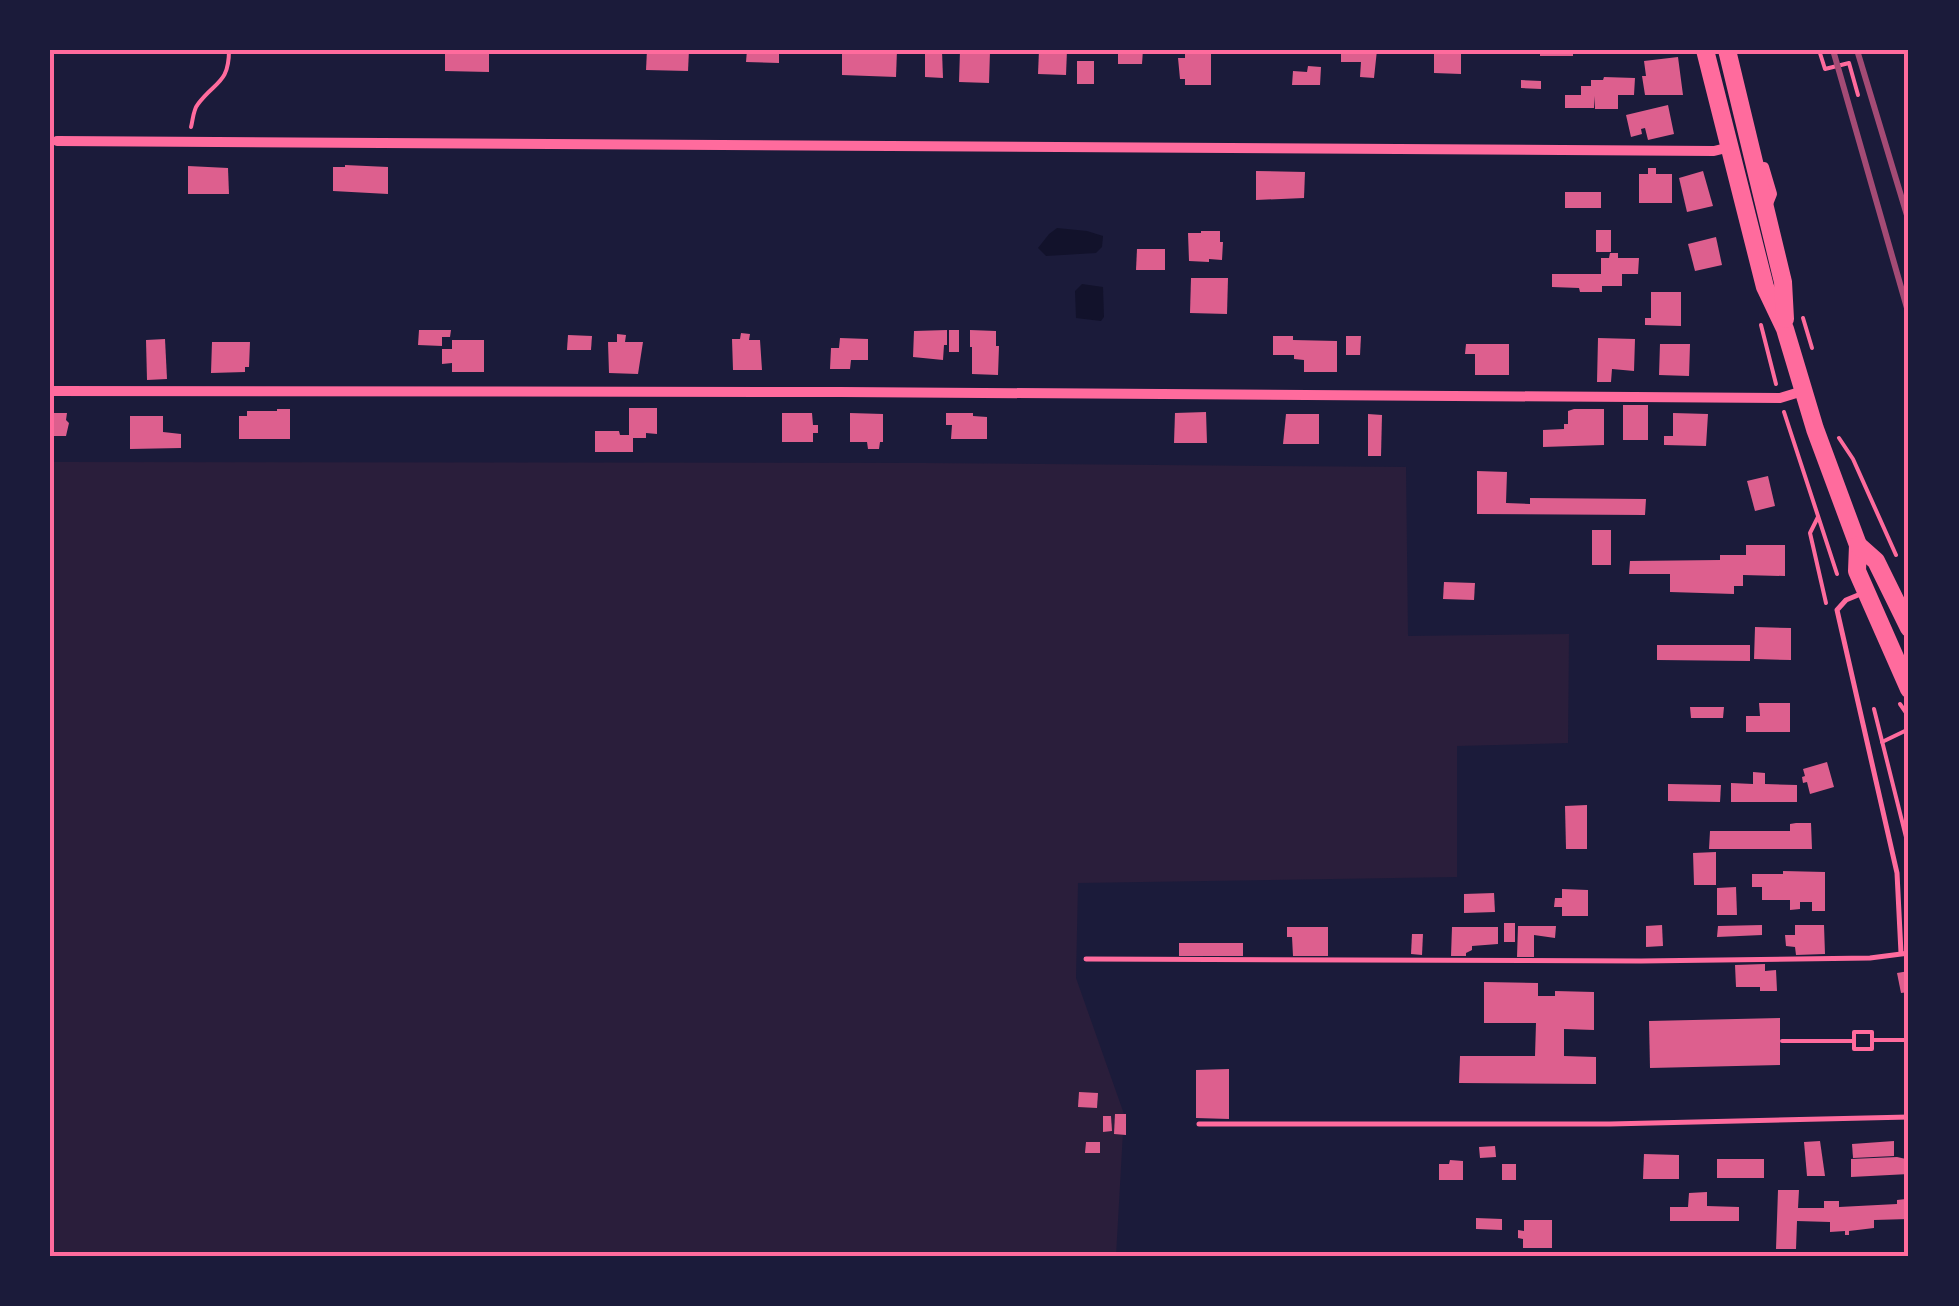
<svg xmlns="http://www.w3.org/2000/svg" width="1959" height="1306" font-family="'Open Sans',sans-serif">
<rect width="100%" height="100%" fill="#1b1b3a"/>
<path fill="#2a1e3b" d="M50,462L921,463L1406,467L1408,636L1569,634L1568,743L1457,746V877L1078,883L1076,978L1124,1114L1116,1256H50Z"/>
<g fill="#12122b">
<path d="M1057,228L1087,231L1103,236L1102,247L1096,253L1046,256L1038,248L1049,234Z"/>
<path d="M1082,284L1103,287L1104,317L1101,321L1076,318L1075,291Z"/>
</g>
<g fill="#dd5f8e">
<path d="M445,50H489V72L445,71Z"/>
<path d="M647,50H689L688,71L646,70Z"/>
<path d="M747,50H779V63L746,62Z"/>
<path d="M842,50H897L896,77L842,75Z"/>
<path d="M1039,50H1067L1066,75L1038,74Z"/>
<path d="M1118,50H1143L1142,64H1118Z"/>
<path d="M1185,50H1211V85H1185V79H1180L1178,58H1185Z"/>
<path d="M1341,50H1377L1374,78L1360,77L1361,62H1341Z"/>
<path d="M1434,50H1461V74L1434,73Z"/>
<rect x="1540" y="50" width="33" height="6"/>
<path d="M925,51H942L943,78L925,77Z"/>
<path d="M960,51L990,52L989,83L959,82Z"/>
<path d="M1678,57L1683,95H1645L1642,76H1646L1644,61Z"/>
<rect x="1077" y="61" width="17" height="23"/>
<path d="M1308,66L1321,67L1320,85H1292L1293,71L1307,72Z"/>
<path d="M1604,77L1635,78L1634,95H1618V109H1595V96L1594,108H1565V95H1581V86H1591V80H1603Z"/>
<path d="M1521,80L1541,81V89L1521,88Z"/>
<path d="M1668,105L1674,134L1648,140L1645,128L1641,129L1642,134L1631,137L1626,115Z"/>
<path d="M345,165L388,167V194L333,191V167H345Z"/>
<path d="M188,166L228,168L229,194H188Z"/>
<path d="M1648,168H1656V174H1672V203H1639V174H1648Z"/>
<path d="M1256,171L1305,172L1304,198L1256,200Z"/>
<path d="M1703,171L1713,206L1687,212L1679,178Z"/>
<rect x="1565" y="192" width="36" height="16"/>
<rect x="1596" y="230" width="15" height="22"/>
<path d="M1201,231H1220V242H1223L1222,260L1209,259V262L1189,261L1188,233H1201Z"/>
<path d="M1716,237L1722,265L1695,271L1688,244Z"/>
<path d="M1137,249H1165V270H1136Z"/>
<path d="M1610,253H1618V258H1639L1638,274H1622V286H1602V292H1580L1579,288L1552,287V274H1601V258H1609Z"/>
<path d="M1191,278H1228L1227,314L1190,313Z"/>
<path d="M1651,292H1681V326L1645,325V318H1651Z"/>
<path d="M419,330H451L450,337H442V346L418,345Z"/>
<path d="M947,330V345H944L943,360L913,357L914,331Z"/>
<rect x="949" y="330" width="10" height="22"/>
<path d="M970,330L996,331V346H999L998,375L972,374V347H970Z"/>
<path d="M741,333L750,334L749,340H760L762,370H733L732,339H740Z"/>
<path d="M617,334L626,335L625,342H643L638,374L609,373L608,342H617Z"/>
<path d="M568,335L592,336L591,350H567Z"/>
<path d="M1273,336H1293V340L1337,341V372H1304V360L1294,359V355H1273Z"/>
<path d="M1346,336H1361L1360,355H1346Z"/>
<path d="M840,338L868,339V360H851L850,369H830L831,348H839Z"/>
<path d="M1598,338L1635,339L1634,371L1612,369L1611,382H1597Z"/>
<path d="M165,339L167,379L147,380L146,340Z"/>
<path d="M452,340H484V372H452V363L442,364V349H452Z"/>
<path d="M212,342H250L249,367H245V372L211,373Z"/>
<path d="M1466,344H1509V375H1475V354H1465Z"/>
<path d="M1660,344H1690L1689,376L1659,375Z"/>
<rect x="1623" y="405" width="25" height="35"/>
<path d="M629,408H657V434L646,433V438H633V452H595V431H619L620,435H629Z"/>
<path d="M277,409H290V439H239V416H247V411H277Z"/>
<path d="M1574,409H1604V445L1543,447V430L1564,429V424H1568V411Z"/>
<path d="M1206,412L1207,443H1174L1175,413Z"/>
<path d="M50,413H67L66,420L69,423L66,436H50Z"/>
<path d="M782,413H812L813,425H818V433H813V442H782Z"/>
<path d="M850,413L883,414V442H880L879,449H868L867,442H850Z"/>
<path d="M946,413H973V416L987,417V439H951L952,425H946Z"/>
<path d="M1673,413L1708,414L1706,446L1664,445V436H1673Z"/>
<path d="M1286,414H1319V444H1283Z"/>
<path d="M1368,414L1382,415L1381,456H1368Z"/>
<path d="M130,416H163V432L181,434V448L130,449Z"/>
<path d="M1477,471L1507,472L1506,503L1530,504V498L1646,499L1645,515L1477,514Z"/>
<path d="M1768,476L1775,506L1755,511L1747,481Z"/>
<rect x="1592" y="530" width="19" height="35"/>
<path d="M1746,545H1785V576L1743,575V586H1734V594L1670,592V574H1629L1630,561L1720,560V555H1746Z"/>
<path d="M1444,582L1475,583L1474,600L1443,599Z"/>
<path d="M1755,627L1791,628V660L1754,659Z"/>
<path d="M1657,645H1750V661L1657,660Z"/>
<path d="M1759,703H1790V732H1746V716H1760Z"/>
<path d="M1690,707H1724L1723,718H1691Z"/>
<path d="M1827,762L1834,787L1810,794L1807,782L1803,783L1802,777L1805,776L1803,769Z"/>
<path d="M1753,772L1765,773V784L1797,785V802H1731V783L1753,784Z"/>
<path d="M1668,784L1721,785L1720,802L1668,801Z"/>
<path d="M1587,805V849H1566L1565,806Z"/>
<path d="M1796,823H1811L1812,849H1709L1710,831H1790V824Z"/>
<path d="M1716,852V885H1694L1693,853Z"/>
<path d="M1783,871L1825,872V911H1812V902H1800V909L1790,910V900H1762V887H1752V874H1783Z"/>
<path d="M1736,887L1737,915H1717V888Z"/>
<path d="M1562,889L1588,890V916H1562V907H1554L1555,898H1562Z"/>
<path d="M1494,893L1495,912L1464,913V894Z"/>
<rect x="1504" y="923" width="11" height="19"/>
<path d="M1662,925L1663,946L1646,947V926Z"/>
<path d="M1762,925V935L1717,937L1718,926Z"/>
<path d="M1795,925H1824L1825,954L1796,955L1795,947L1786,946L1785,935H1795Z"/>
<path d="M1518,926H1556L1555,938L1534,935V957H1517Z"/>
<path d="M1287,927H1328V956H1293L1292,937H1287Z"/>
<path d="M1452,927H1498V944L1472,946V950L1466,953V956H1451Z"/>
<path d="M1412,934H1423L1422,955L1411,954Z"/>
<rect x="1179" y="943" width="64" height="13"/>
<path d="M1765,964V971L1776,970L1777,991H1760V987H1736L1735,965Z"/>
<path d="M1909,971V992L1901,993L1897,973Z"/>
<path d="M1484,982L1538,983V996H1555V991L1594,992V1030L1564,1029V1056L1596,1057V1084L1459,1083L1460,1056H1535L1536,1023H1484Z"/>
<path d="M1780,1018V1065L1650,1068L1649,1021Z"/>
<path d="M1229,1069V1119L1196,1118V1070Z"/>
<path d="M1079,1092L1098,1093L1097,1108L1078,1107Z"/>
<path d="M1115,1114H1126V1135L1114,1134Z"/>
<path d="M1103,1116H1111L1112,1131L1103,1132Z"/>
<path d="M1820,1141L1825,1176H1807L1804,1142Z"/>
<path d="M1894,1141V1156L1853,1158L1852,1144Z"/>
<path d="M1086,1142H1100V1153H1085Z"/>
<path d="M1495,1146L1496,1157L1480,1158L1479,1147Z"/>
<path d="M1644,1154L1679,1155V1179H1643Z"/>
<path d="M1897,1157L1906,1159L1907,1162L1909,1163V1174L1851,1177V1159Z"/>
<rect x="1717" y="1159" width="47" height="19"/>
<path d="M1450,1160L1463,1161V1180H1439V1164H1449Z"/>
<rect x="1502" y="1164" width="14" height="16"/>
<path d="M1778,1190H1799L1798,1208H1824V1201H1839V1207L1897,1204V1200L1906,1199V1204H1909V1219L1874,1220V1228L1849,1231V1235H1845V1231L1830,1232V1222L1797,1221L1796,1249H1776Z"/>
<path d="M1707,1192V1206L1739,1207V1221H1670V1207H1688L1689,1193Z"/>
<path d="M1476,1218L1502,1219V1230L1476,1229Z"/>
<path d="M1524,1220H1552V1248H1523V1239L1518,1238V1230L1524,1231Z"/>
</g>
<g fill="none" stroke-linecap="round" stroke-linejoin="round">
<g stroke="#ff6b9d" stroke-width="4">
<path d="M1819,50L1825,69L1849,63L1858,95"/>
<path d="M191,127C193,120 193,110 198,104C215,81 229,84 229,50"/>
<path d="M1803,318L1812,348"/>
<path d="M1761,325L1776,384"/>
<path d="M1784,412L1837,574"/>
<path d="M1839,438L1853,459L1896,555"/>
<path d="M1818,517L1810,533L1826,603"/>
<path d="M1900,704L1909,717"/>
<path d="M1874,709L1909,849"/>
<path d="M1882,742L1909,729"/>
<rect x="1854" y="1032" width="18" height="17"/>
<path d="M1874,1040H1909"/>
<path d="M1782,1041H1854"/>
</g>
<g stroke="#ff6b9d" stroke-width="5">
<path d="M1863,593L1846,600L1837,610L1897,873L1901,953"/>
<path d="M1086,959L1641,961L1870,958L1909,953"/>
<path d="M1199,1124H1610L1909,1117"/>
</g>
<g stroke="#ff6b9d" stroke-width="10">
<path d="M57,141L1714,151L1730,147"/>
<path d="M1764,167L1772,194L1768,204"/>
<path d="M50,391L841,392L1780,398L1803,391"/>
</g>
<g stroke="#ff6b9d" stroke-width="18">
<path d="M1705,50L1765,287L1785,329L1815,429L1858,545L1857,571L1909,689"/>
<path d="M1727,50L1783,282L1785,319"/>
<path d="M1858,545L1876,561L1909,628"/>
</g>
<g stroke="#a44b75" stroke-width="6">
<path d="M1833,50L1909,315"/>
<path d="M1857,50L1909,222"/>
</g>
</g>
<rect width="1959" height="1306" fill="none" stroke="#1b1b3a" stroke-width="105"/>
<rect x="52" y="52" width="1854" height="1202" fill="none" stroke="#ff6b9d" stroke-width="4"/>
</svg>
